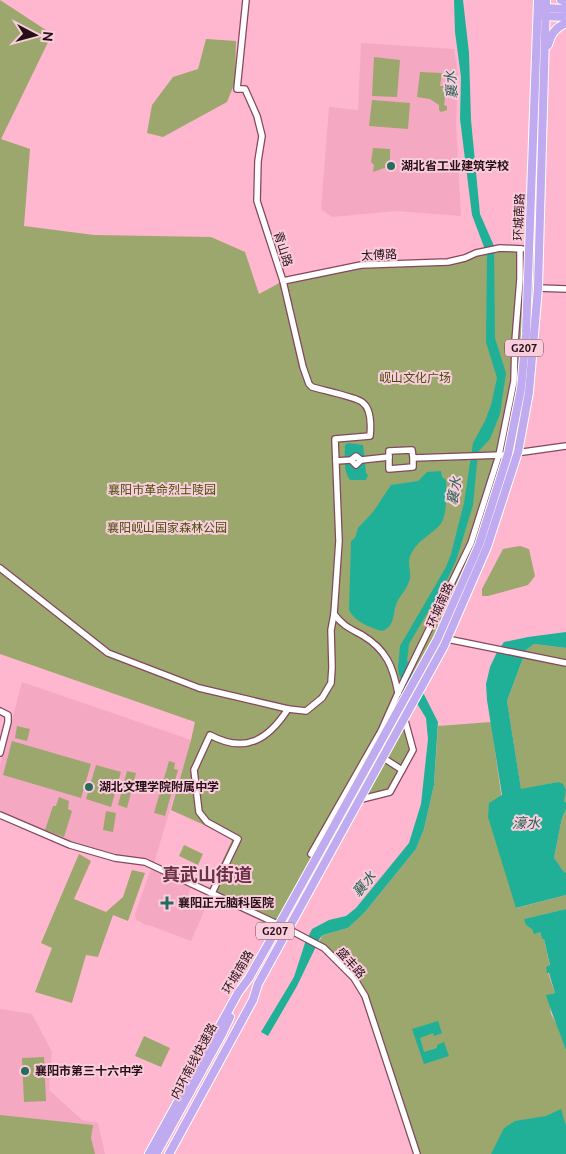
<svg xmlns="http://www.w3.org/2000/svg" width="566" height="1154" font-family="Ubuntu,'Noto Sans SC',sans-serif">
<rect width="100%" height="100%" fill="#feb7ce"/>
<g fill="#f5a8c2">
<path d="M361,43L454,49L458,75L456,123L461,216L396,211L332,217L321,209L329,107L358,110Z"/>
<path d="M22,682L191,740L154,863L71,843L0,811V765Z"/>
<path d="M152,866L192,884L187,898L206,907L191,941L149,925L148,926L136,920L135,914Z"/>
<path d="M0,1009L32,1014L52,1052L49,1090L82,1120L98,1123L105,1154H0Z"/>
</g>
<g fill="#9ba76c">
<path d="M0,0L52,34L1,139L30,149L24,226L94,235L211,237L245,252L259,294L283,281L361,265L448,262L500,248L538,246V288L518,452L467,596L404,717L413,750L390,792L358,800L315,879L309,875L279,925L208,892L233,838L171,810L191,740L195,722L0,654Z"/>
<path d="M206,39L236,41L235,82L227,102L163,137L147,133L152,105L173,77L198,69Z"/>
<path d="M374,57L400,60L397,97L372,96Z"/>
<path d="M420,72L442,73L440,86H444L446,90L444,105L447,106V110L441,112L439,110V105L430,99L417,97Z"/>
<path d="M372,100L410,103L408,129L369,126Z"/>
<path d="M373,148L390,149V166L373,172L374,165L371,162Z"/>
<path d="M520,546L529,549L535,576L528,585L488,596H482V589L503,549Z"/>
<path d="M534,644L566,648V803L564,801L558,782L521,790L507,701L526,650Z"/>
<path d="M491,722L517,908L566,895V909L525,919L540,932L542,939H544L550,966L546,967L555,993L548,995L551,1014L560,1030L566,1051V1154H417L365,996L354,978L317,945L323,935L348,928L353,923L365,912L416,849L424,829L434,785L438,726Z"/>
<path d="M17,726L30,729L27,741L15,738Z"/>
<path d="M12,741L91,764L81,798L3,775Z"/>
<path d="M169,761L175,763L174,769L178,770L165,816L154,813Z"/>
<path d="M96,765L121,772L111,807L86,799Z"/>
<path d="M127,771L136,773L127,808L118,805Z"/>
<path d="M59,797L69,801L68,809L72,811L64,837L45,830L53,806H56Z"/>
<path d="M566,809V873C559,869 559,863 554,858L562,818Z"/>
<path d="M106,811L116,813L113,832L103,830Z"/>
<path d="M184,845L203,854L198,865L179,856Z"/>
<path d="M79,854L91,861L74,899L106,912L123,897L132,870L145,873L128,921L113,915L98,957L86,955L72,1003L35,992L52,948L41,943Z"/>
<path d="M144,1036L170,1048L161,1067L135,1056Z"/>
<path d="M44,1057L46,1101L24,1102L22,1058Z"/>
<path d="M0,1115L93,1125L91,1138L95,1154H0Z"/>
</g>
<g fill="#20b098">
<path d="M454,0H463L469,53L471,120L480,214L494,246L495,338L506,373L500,414L490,439L478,452L473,505L457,558L448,578L409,644L407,661L438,722L434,785L424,829L416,849L365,912L348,928L323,935L320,938L297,986L268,1036L261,1032L294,977L305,943L312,929L329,920L346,916L356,908L409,843L421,804L428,739L426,718L399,675L398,667L400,646L446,567L451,554L464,503L473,443L485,421L491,405L497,378L486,342L487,255L472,215L460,119L461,77L455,32Z"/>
<path d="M348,443L363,445L366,473L368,475L366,480H350C343,472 345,455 345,445Z"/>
<path d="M441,471L442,477L446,480C447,490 447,517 440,525C431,535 419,539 412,552C406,563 411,568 410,578C408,588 401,594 397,602C392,613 396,626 382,631C369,627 355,622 349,610L351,541L355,538L358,528L373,512L391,485L418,481L427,472Z"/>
<path d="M566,632V648L534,644L526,650L507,701L521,789L558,782L563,784L566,790L564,801L566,803V809L562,818L554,858C559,863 560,869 566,873V895L516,908L488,817L489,803L502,795L487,700L486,684L490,667L497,652L504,642L528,637Z"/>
<path d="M566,909V1051C560,1032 552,1015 546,995L555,993L549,973H547L546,967L550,965L544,939H542L540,932L534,934L532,929L526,925L524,919Z"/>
<path d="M438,1021L442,1033L434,1036L433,1033L420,1038L424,1052L437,1048V1045L444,1042L449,1056L424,1064L412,1029Z"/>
<path d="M561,1109L566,1126V1154H491L504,1128L515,1121L546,1116Z"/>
</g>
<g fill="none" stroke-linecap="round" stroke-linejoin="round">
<defs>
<g id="minor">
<path d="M283,281L361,265L448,262L465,258L476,253L500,248L522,249"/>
<path d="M538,288L566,289"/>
<path d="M516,453L566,446"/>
<path d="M413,458V467L389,469V451L412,450L413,458L502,455"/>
<path d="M351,460L356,465L361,460L389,457"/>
<path d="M336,461L351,460L356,456L361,460"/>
<path d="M0,568L108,653L199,688L288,709"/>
<path d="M334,614C343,626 349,628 362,635C387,650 393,667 398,693"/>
<path d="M447,639L566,663"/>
<path d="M398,693L471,543L499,455L514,381L515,341L520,279V249"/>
<path d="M0,711L8,715V722L0,753"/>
<path d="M382,757L402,770"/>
<path d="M358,800L390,792L413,750L404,717"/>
<path d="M0,815L70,845L115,858L145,862L288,929L324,948L354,978L365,996L417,1154"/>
<path d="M311,854L381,731L398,693"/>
<path d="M212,893L238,839L207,822L199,812L194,770L210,735C245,754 268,740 288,709L306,711L322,698L331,683L332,667L331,630L334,614L339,541L335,439L370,436C371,426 372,409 362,402C356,397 322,390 312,387L309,384L303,367L283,281L257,201L258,161L262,136L257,116L245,89H237L246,0"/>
</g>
<g id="highway">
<path d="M561,0L566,2"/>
<path d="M543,8L566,9"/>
<path d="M542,16L566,17"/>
<path d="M548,45C551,34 555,28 566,23"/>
<path d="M149,1154L238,993L249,978L279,925L437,640L479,545L508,454L521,389L526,334L538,0"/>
<path d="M156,1154L222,1034L230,1017"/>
<path d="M169,1154L253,1000L258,984L444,646L487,547L518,452L529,392L538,288L546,0"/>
</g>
</defs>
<use href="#minor" stroke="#84475d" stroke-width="8"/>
<use href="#highway" stroke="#fff" stroke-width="10"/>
<use href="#minor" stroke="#fff" stroke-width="5.5"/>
<use href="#highway" stroke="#c0abf1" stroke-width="8"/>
</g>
<g fill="#276b5e" stroke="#f9cddb" stroke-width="2">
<circle cx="391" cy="166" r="5"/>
<circle cx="89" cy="787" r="5"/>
<path d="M164.5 895.5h5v5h5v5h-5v5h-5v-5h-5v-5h5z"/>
<circle cx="25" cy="1071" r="5"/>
</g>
<g text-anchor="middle" stroke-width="4" stroke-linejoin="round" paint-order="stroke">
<g fill="#f9cddb" stroke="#664852" stroke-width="1">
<rect x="505" y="339.5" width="38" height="17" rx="4"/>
<rect x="256" y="922.5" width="38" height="17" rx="4"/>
</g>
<g font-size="11" font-weight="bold" fill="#270f18">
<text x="524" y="352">G207</text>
<text x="275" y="935">G207</text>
</g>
<g font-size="12" font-weight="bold" fill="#270f18" stroke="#f9cddb" text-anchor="start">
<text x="401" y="170">湖北省工业建筑学校</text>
<text x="99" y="791">湖北文理学院附属中学</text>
<text x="178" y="907">襄阳正元脑科医院</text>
<text x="35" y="1075">襄阳市第三十六中学</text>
</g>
<g font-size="12" fill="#270f18" stroke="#f9cddb">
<text transform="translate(519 217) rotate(-88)" y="4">环城南路</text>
<text transform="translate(283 249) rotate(72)" y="4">青山路</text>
<text transform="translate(379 255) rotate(-3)" y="4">太傅路</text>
<text transform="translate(440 605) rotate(-66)" y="4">环城南路</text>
<text transform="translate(351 963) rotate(48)" y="4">盛丰路</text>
<text transform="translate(238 972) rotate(-59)" y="4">环城南路</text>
<text transform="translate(194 1061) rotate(-62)" y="4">内环南线快速路</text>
</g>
<g font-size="12" fill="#465009" stroke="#f9cddb">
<text x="415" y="382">岘山文化广场</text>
<text x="162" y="494">襄阳市革命烈士陵园</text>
<text x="167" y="532">襄阳岘山国家森林公园</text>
</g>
<g font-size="14" font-style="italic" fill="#2d6256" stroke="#f9cddb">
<text transform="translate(451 85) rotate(-95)" y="5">襄水</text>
<text transform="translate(454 491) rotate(-80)" y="5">襄水</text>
<text x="526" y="828">濠水</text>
<text transform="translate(364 884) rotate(-50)" y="5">襄水</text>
</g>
<g font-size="18" font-weight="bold" fill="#6a3046" stroke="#f9cddb">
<text x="207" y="881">真武山街道</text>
</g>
</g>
<g transform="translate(35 35) rotate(96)" stroke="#f9cddb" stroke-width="4" paint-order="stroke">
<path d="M0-4L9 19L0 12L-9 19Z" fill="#270f18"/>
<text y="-8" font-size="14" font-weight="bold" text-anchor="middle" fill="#270f18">N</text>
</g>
</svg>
